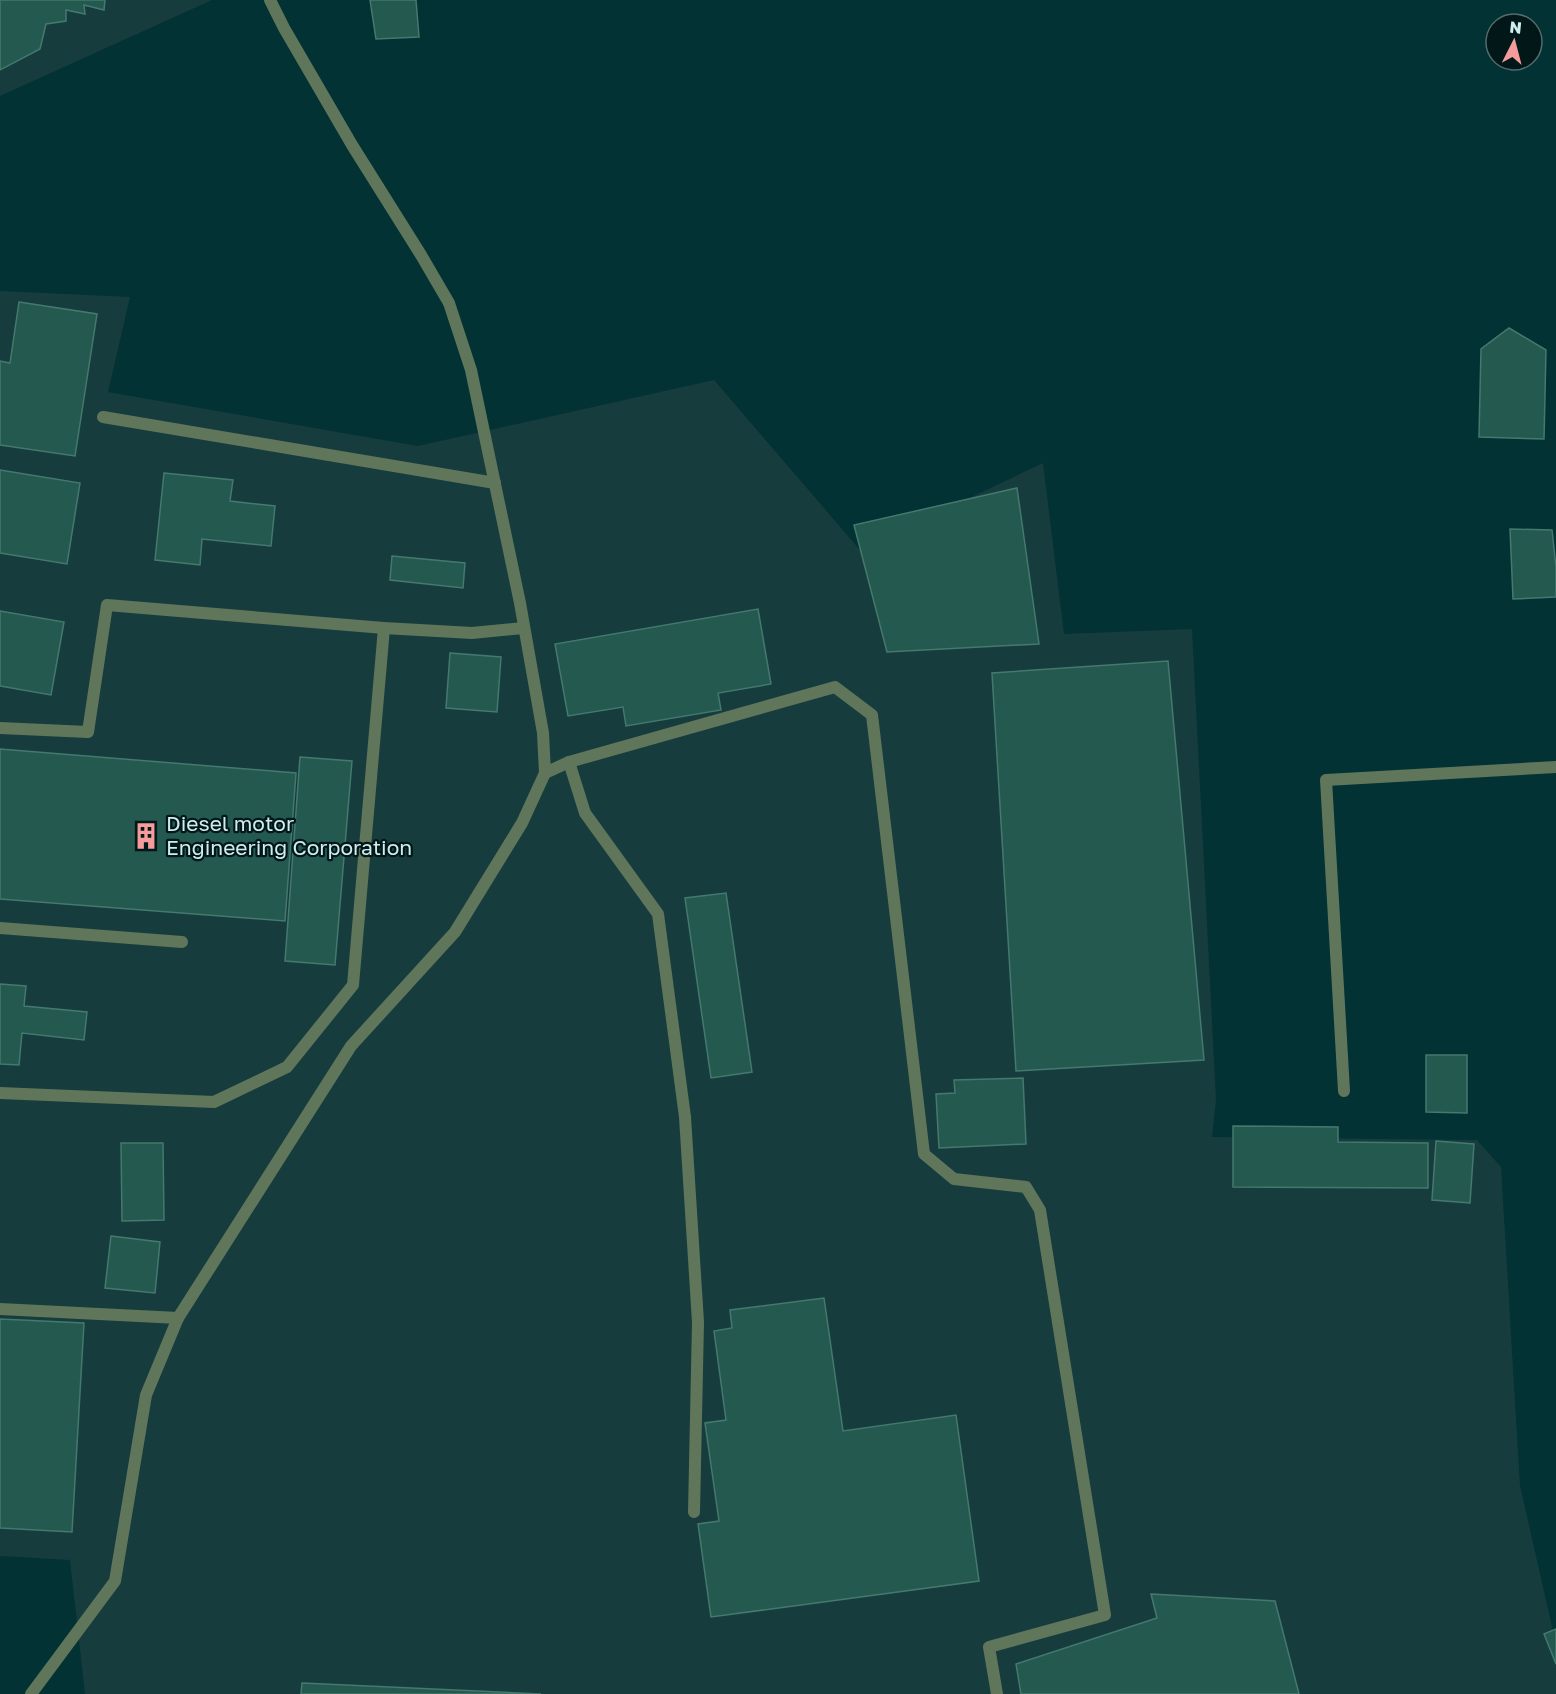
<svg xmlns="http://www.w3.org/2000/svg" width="1556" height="1694" font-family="'Golos Text',sans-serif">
<rect width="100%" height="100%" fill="#023234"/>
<g fill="#173c3e">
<path d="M0,0H212L0,96Z"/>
<path d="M0,291L130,297L108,392L418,446L714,380L860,550L1043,463L1064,634L1192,629L1216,1100L1212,1137L1477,1140L1501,1167L1520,1486L1556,1644V1694H85L70,1560L0,1556Z"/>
</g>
<g fill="#23594f" stroke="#44796e" stroke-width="1.5">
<path d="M0,0H105L104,10L84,5L85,14L66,10V21L46,24L40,49L0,70Z"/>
<path d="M370,0H416L419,37L376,39Z"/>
<path d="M19,302L97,314L75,456L0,445V361L10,363Z"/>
<path d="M1509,328L1546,350L1544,439L1479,437L1481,349Z"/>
<path d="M0,470L80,483L67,564L0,553Z"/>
<path d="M164,473L233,480L230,501L275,506L271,546L202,539L200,565L155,560Z"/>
<path d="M1017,488L1039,644L887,652L854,525Z"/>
<path d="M1510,529L1552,530L1556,567V597L1513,599Z"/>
<path d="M392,556L465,563L463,588L390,580Z"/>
<path d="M758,609L771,684L718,693L721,710L626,726L623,707L568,716L555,644Z"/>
<path d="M0,611L64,622L51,695L0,686Z"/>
<path d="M450,653L501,657L497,712L446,708Z"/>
<path d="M1168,661L1204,1060L1016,1071L992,673Z"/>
<path d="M0,749L296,773L285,921L0,899Z"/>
<path d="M300,757L352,761L335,965L285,961Z"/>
<path d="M726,893L752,1072L711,1078L685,898Z"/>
<path d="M0,984L26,986L24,1006L87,1012L84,1040L22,1033L19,1065L0,1064Z"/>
<path d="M1426,1055H1467V1113L1426,1112Z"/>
<path d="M1023,1078L1026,1144L939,1148L936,1094L955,1093L954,1080Z"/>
<path d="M1233,1126L1338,1127V1142L1428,1143V1188L1233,1187Z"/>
<path d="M1436,1141L1474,1144L1470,1203L1432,1200Z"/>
<path d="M121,1143H163L164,1220L122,1221Z"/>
<path d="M111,1236L160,1242L155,1293L105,1288Z"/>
<path d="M824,1298L843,1431L956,1415L979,1581L711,1617L698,1524L719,1521L705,1423L726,1420L714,1331L732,1328L730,1310Z"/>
<path d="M0,1319L84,1323L72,1532L0,1528Z"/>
<path d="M1151,1594L1275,1601L1299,1694H1021L1016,1664L1157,1618Z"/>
<path d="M1556,1629V1664L1544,1634Z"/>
<path d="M302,1683L541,1694H301Z"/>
</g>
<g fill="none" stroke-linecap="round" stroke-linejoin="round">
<g stroke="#60765b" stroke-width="12">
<path d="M103,417L495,483"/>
<path d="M0,728L88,732L107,605L384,628L472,633L523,628"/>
<path d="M569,762L585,813L658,914L685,1117L698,1322L694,1512"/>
<path d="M545,773L569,762L835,687L872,715L924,1154L954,1179L1026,1187L1040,1210L1105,1615L989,1647L997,1694"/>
<path d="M0,928L182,942"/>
<path d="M0,1093L214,1102L287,1067L353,985L384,628"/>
<path d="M0,1309L178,1318"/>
</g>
<g stroke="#60765b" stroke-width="12">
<path d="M1344,1091L1326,780L1556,767"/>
<path d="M31,1694L115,1581L146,1395L178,1318L351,1046L455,932L522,823L545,773L543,733L520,603L471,370L449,303L421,255L352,145L284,28L270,0"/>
</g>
</g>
<defs>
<symbol id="building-bare" viewBox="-9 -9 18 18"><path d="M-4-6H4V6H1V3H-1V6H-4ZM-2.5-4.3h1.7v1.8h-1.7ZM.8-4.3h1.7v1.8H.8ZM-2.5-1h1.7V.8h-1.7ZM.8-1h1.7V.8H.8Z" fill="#f59b9c" stroke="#011718" stroke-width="2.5" paint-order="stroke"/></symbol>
</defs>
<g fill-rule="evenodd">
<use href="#building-bare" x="127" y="817" width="38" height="38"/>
</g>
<g text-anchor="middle" stroke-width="4.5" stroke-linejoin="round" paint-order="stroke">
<g font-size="21" fill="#d0eced" stroke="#011718" text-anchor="start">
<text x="166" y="831">Diesel motor<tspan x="166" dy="24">Engineering Corporation</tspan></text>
</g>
</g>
<g transform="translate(1514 42) rotate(6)"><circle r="28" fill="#011718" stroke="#546c6d" stroke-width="1.5"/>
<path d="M0-4.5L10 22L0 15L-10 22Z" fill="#f59b9c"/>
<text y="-9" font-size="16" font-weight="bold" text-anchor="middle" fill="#d0eced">N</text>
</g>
</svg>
